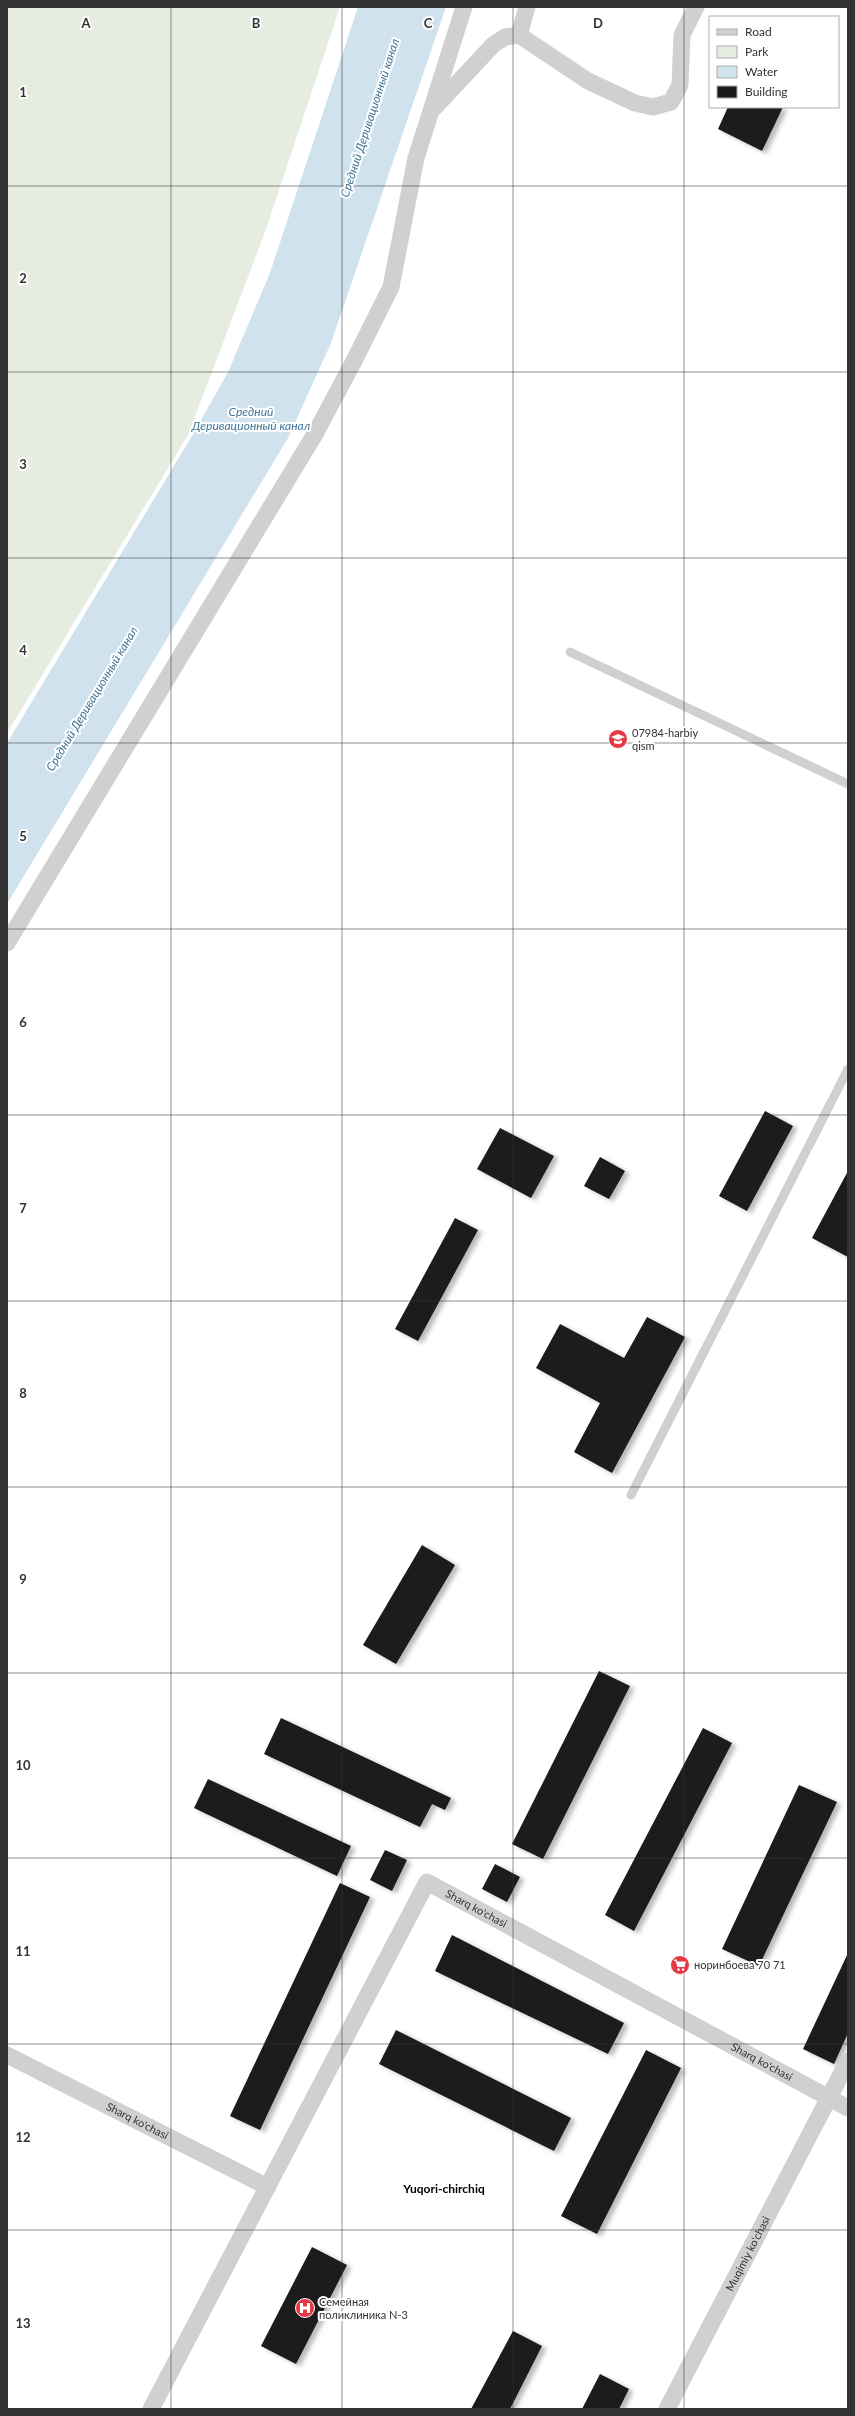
<svg xmlns="http://www.w3.org/2000/svg" width="855" height="2416" font-family="Lato,sans-serif">
<defs>
<filter id="shadow"><feDropShadow dx="4.5" dy="2.5" stdDeviation="2" flood-color="#0004"/></filter>
</defs>
<rect width="100%" height="100%" fill="#fff"/>
<path fill="#e6ecdf" d="M7,7H340L265,232L188,435L7,733Z"/>
<path fill="#cfe2ee" d="M358,7H446L331,343L288,438L7,904V743L195,431L228,372L270,273Z"/>
<g fill="#1a1a1a" filter="url(#shadow)">
<path d="M728,107H783L762,151L718,129Z"/>
<path d="M765,1111L793,1126L747,1211L719,1196Z"/>
<path d="M500,1128L554,1156L531,1198L477,1169Z"/>
<path d="M600,1157L625,1171L609,1199L584,1186Z"/>
<path d="M848,1171V1257L812,1238Z"/>
<path d="M455,1218L478,1230L418,1341L395,1329Z"/>
<path d="M647,1317L685,1337L612,1473L574,1452L600,1403L536,1368L560,1324L624,1358Z"/>
<path d="M422,1545L455,1565L396,1664L363,1645Z"/>
<path d="M599,1671L630,1686L543,1859L512,1844Z"/>
<path d="M281,1718L451,1798L445,1810L432,1804L420,1827L264,1754Z"/>
<path d="M703,1728L732,1743L634,1931L605,1915Z"/>
<path d="M208,1779L351,1846L337,1876L194,1808Z"/>
<path d="M799,1785L837,1802L759,1966L722,1949Z"/>
<path d="M385,1850L407,1860L392,1891L370,1880Z"/>
<path d="M495,1864L520,1877L507,1902L482,1889Z"/>
<path d="M340,1883L370,1897L260,2130L230,2116Z"/>
<path d="M452,1935L624,2023L608,2054L435,1971Z"/>
<path d="M848,1953V2033L834,2064L803,2049Z"/>
<path d="M396,2030L571,2118L554,2151L379,2064Z"/>
<path d="M646,2050L681,2068L597,2234L561,2216Z"/>
<path d="M312,2247L347,2265L296,2364L261,2346Z"/>
<path d="M513,2331L542,2346L510,2409H471Z"/>
<path d="M600,2374L629,2389L619,2409H582Z"/>
</g>
<g fill="none" stroke-linecap="round" stroke-linejoin="round">
<g stroke="#d0d0d0" stroke-width="9">
<path d="M570,652L848,784"/>
<path d="M631,1495L848,1069"/>
</g>
<g stroke="#d0d0d0" stroke-width="17">
<path d="M519,35L588,81L635,103L653,107L671,102L680,85L682,35L696,7"/>
<path d="M434,108L493,45L505,37L519,35L527,7"/>
<path d="M7,943L315,434L354,361L391,287L416,158L464,7"/>
<path id="s1" d="M7,2055L268,2187"/>
<path id="s2" d="M151,2409L427,1882L848,2108"/>
<path id="s3" d="M667,2409L848,2061"/>
</g>
</g>
<path fill="none" stroke="#333" stroke-width="1" stroke-opacity="0.55" d="M171,7V2409M342,7V2409M513,7V2409M684,7V2409M7,186H848M7,372H848M7,558H848M7,743H848M7,929H848M7,1115H848M7,1301H848M7,1487H848M7,1673H848M7,1858H848M7,2044H848M7,2230H848"/>
<defs>
<symbol id="university-disc" viewBox="-11 -11 22 22"><circle r="9.5" fill="#e63946" stroke="#fff"/><path d="M0-5L7-2L0 1L-7-2ZM-4 1L0 2.5L4 1V4Q0 6-4 4Z" fill="#fff"/></symbol>
<symbol id="supermarket-disc" viewBox="-11 -11 22 22"><circle r="9.5" fill="#e63946" stroke="#fff"/><path d="M-6-5.5h2.5l.6 2H6L4.5 2H-2.5L-4.4-4H-6ZM-1.5 3.2a1.3 1.3 0 1 0 .1 0ZM3 3.2a1.3 1.3 0 1 0 .1 0Z" fill="#fff"/></symbol>
<symbol id="hospital-disc" viewBox="-11 -11 22 22"><circle r="9.5" fill="#e63946" stroke="#fff"/><path d="M-5-5h3v3.5h4V-5h3V5h-3V1.5h-4V5h-3Z" fill="#fff"/></symbol>
</defs>
<g fill-rule="evenodd">
<use href="#university-disc" x="607" y="728" width="22" height="22"/>
<use href="#supermarket-disc" x="669" y="1954" width="22" height="22"/>
<use href="#hospital-disc" x="294" y="2297" width="22" height="22"/>
</g>
<g text-anchor="middle" stroke-width="4" stroke-linejoin="round" paint-order="stroke">
<g font-size="11" fill="#333" stroke="#fff" text-anchor="start">
<text x="632" y="737">07984-harbiy<tspan x="632" dy="13">qism</tspan></text>
<text x="694" y="1969">норинбоева 70 71</text>
<text x="319" y="2306">Семейная<tspan x="319" dy="13">поликлиника N-3</tspan></text>
</g>
<g font-size="11" fill="#333" stroke="#fff">
<text dy="4" stroke="none"><textPath href="#s2" startOffset="651">Sharq ko'chasi</textPath></text>
<text dy="4" stroke="none"><textPath href="#s2" startOffset="975">Sharq ko'chasi</textPath></text>
<text dy="4" stroke="none"><textPath href="#s1" startOffset="146">Sharq ko'chasi</textPath></text>
<text dy="4" stroke="none"><textPath href="#s3" startOffset="175">Muqimiy ko‘chasi</textPath></text>
</g>
<g font-size="12" font-style="italic" fill="#3f7597" stroke="#fff">
<text transform="translate(370 118) rotate(-72)" y="4">Средний Деривационный канал</text>
<text x="251" y="416">Средний<tspan x="251" dy="14">Деривационный канал</tspan></text>
<text transform="translate(92 699) rotate(-59)" y="4">Средний Деривационный канал</text>
</g>
<g font-size="12" font-weight="bold" fill="#000" stroke="#fff">
<text x="444" y="2193">Yuqori-chirchiq</text>
</g>
</g>
<g font-size="13" text-anchor="middle" font-weight="bold" fill="#333" stroke="#fff" stroke-width="4" stroke-linejoin="round" paint-order="stroke">
<text x="86" y="28">A</text>
<text x="256" y="28">B</text>
<text x="428" y="28">C</text>
<text x="598" y="28">D</text>
<text x="23" y="97">1</text>
<text x="23" y="283">2</text>
<text x="23" y="469">3</text>
<text x="23" y="655">4</text>
<text x="23" y="841">5</text>
<text x="23" y="1027">6</text>
<text x="23" y="1213">7</text>
<text x="23" y="1398">8</text>
<text x="23" y="1584">9</text>
<text x="23" y="1770">10</text>
<text x="23" y="1956">11</text>
<text x="23" y="2142">12</text>
<text x="23" y="2328">13</text>
</g>
<rect width="855" height="2416" fill="none" stroke="#333333" stroke-width="16"/>
<rect x="709" y="16" width="130" height="92" fill="#ffffff" stroke="#adadad"/>
<rect x="717" y="29" width="20" height="6" fill="#d0d0d0" stroke="#adadad"/>
<text x="745" y="36" font-size="12" fill="#333333">Road</text>
<rect x="717" y="46" width="20" height="12" fill="#e6ecdf" stroke="#adadad"/>
<text x="745" y="56" font-size="12" fill="#333333">Park</text>
<rect x="717" y="66" width="20" height="12" fill="#cfe2ee" stroke="#adadad"/>
<text x="745" y="76" font-size="12" fill="#333333">Water</text>
<rect x="717" y="86" width="20" height="12" fill="#1a1a1a" stroke="#adadad"/>
<text x="745" y="96" font-size="12" fill="#333333">Building</text>
</svg>
